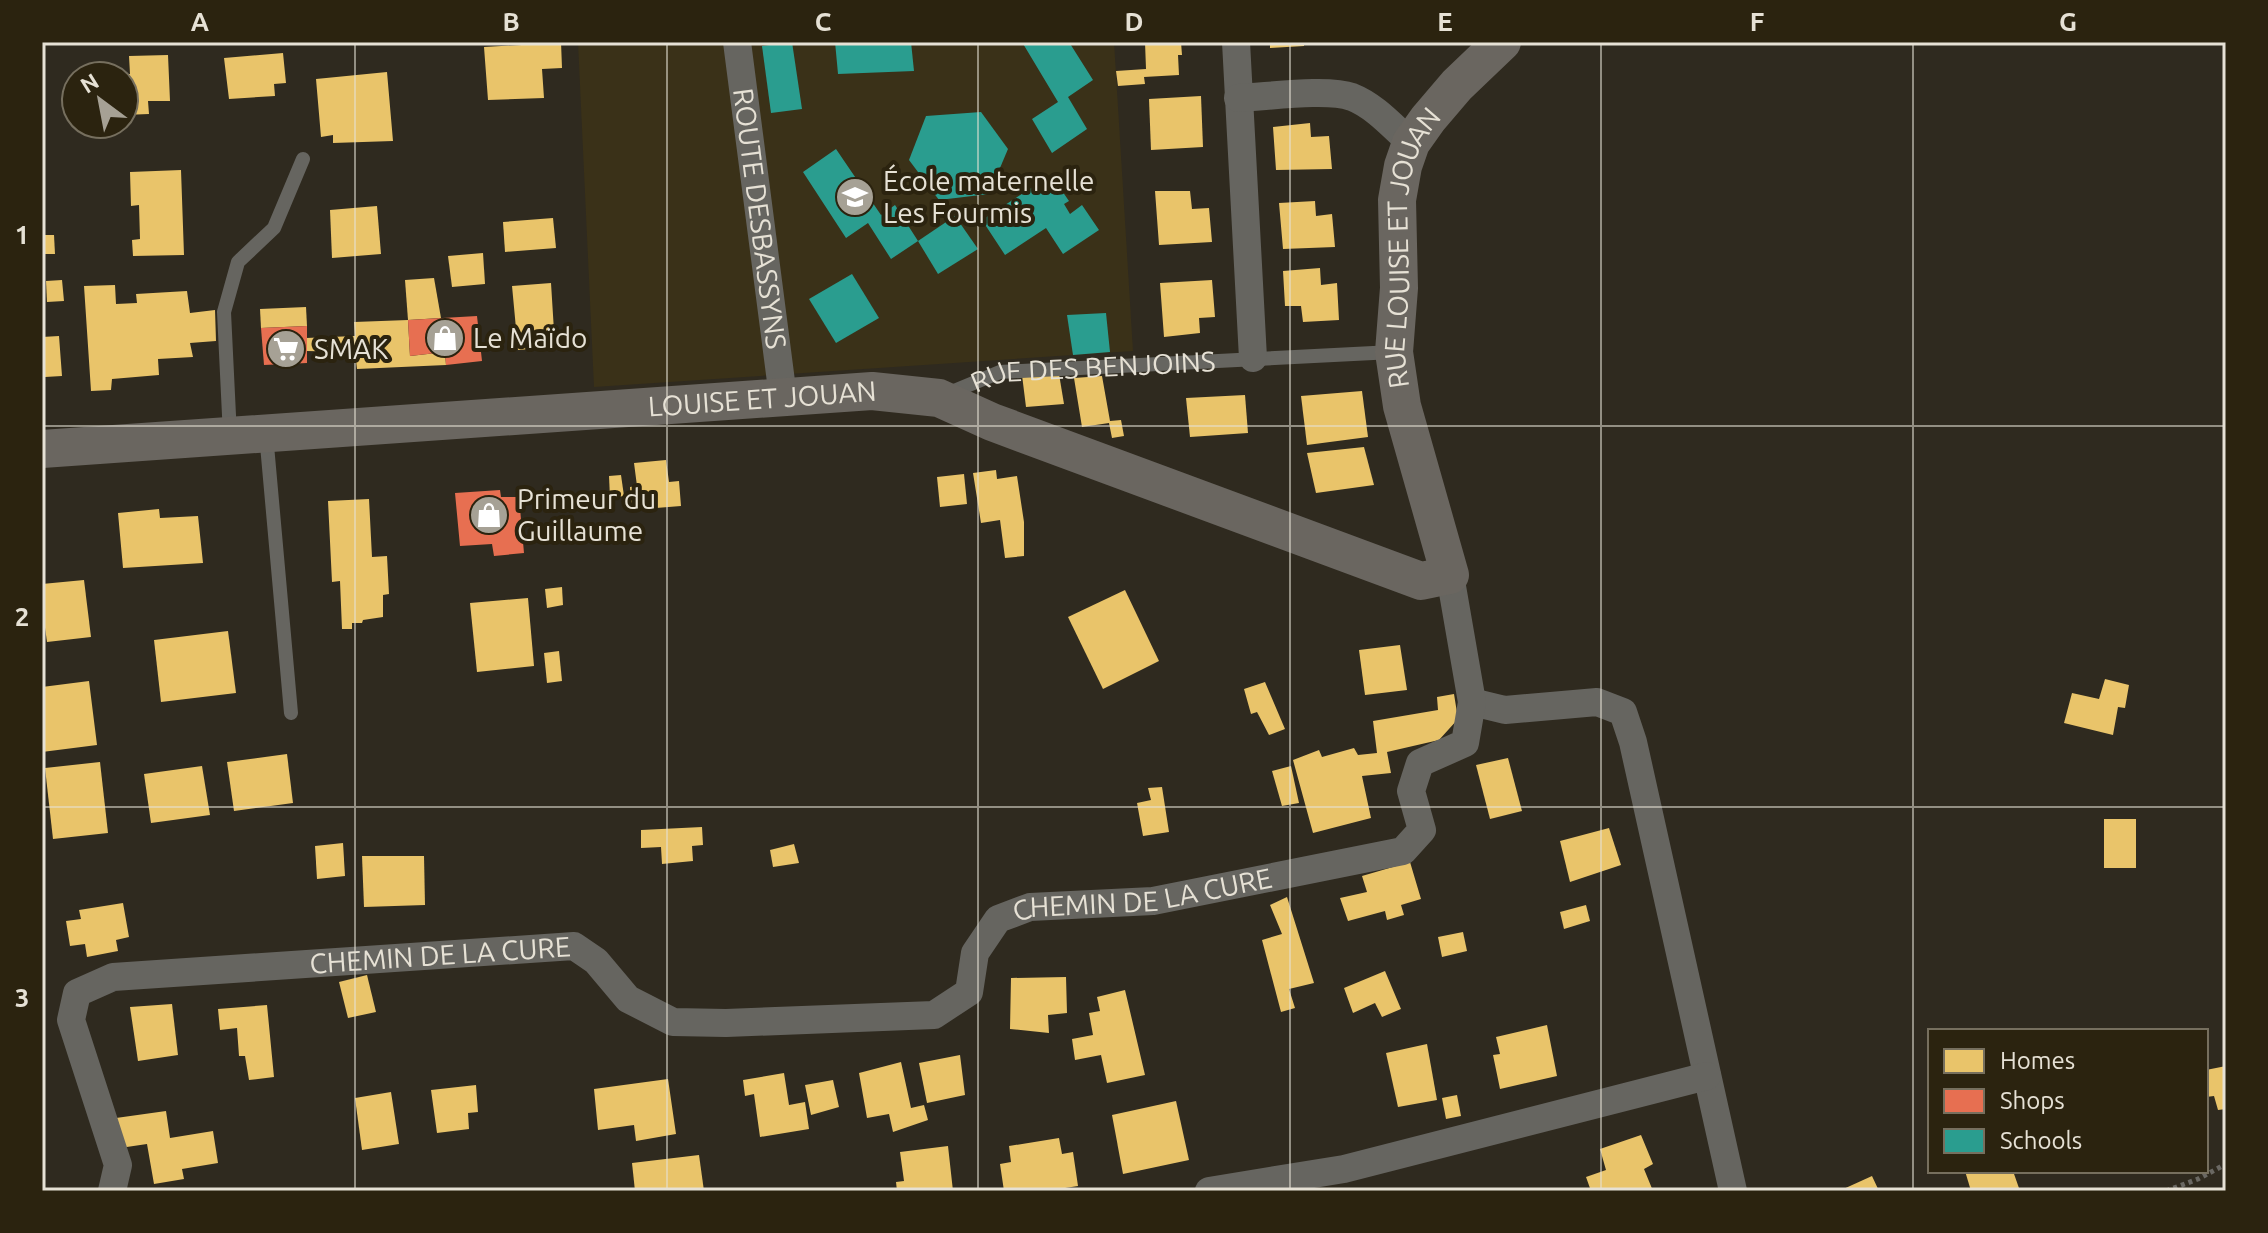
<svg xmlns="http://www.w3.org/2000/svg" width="2268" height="1233" font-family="Ubuntu,sans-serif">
<rect width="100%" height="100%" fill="#2f2a1f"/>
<path fill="#3a3118" d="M578,42H1114L1133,351L594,387Z"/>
<g fill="#e9c46a">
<path d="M540,42H561L562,68L542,69L544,98L488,100L484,47L540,44Z"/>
<path d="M1145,42H1181L1182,55H1178L1179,75L1144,77L1145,84L1118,86L1116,71L1146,69Z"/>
<path d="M1270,42H1304V46L1270,48Z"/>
<path d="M283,53L286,83L274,84L275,96L229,99L224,58Z"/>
<path d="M168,55L170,101H148L149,114L124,115V74H130L129,56Z"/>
<path d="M387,72L393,141L333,143V135L321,137L316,79Z"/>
<path d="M1201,96L1203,147L1151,150L1149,99Z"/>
<path d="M1310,123L1311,137L1329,136L1332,169L1276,170L1273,127Z"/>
<path d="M181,170L184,255L133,256L132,240L140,239L139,205L131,206L130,172Z"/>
<path d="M1155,191H1190L1192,209L1209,208L1212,242L1159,245Z"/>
<path d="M1315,201L1316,216L1332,214L1335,247L1283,249L1279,203Z"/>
<path d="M377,206L381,254L332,258L330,210Z"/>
<path d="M553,218L556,248L505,252L503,222Z"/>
<path d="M42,235H54L55,254H42Z"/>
<path d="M483,253L485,284L452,287L448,256Z"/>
<path d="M1320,268L1321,285L1337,283L1339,320L1303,322L1301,306H1285L1283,271Z"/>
<path d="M434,278L441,318L408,320L405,280Z"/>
<path d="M62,280L64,301L47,302L46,281Z"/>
<path d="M1212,280L1215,317L1199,318L1200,333L1164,337L1160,283Z"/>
<path d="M551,283L555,347L518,350L512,286Z"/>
<path d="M115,285L116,304L137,303L136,294L187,291L190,313L215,310L216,341L190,343L193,357L158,359L159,375L112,379L111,390L91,391L84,286Z"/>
<path d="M306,307L307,326L261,328L260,309Z"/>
<path d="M408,320L410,356L445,352L446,365L357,369L355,352L306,351V338L355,336L354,322Z"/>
<path d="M59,336L62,376L45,377L44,383H42V337Z"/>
<path d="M1059,374L1064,404L1026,407L1022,375Z"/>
<path d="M1102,376L1110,421L1121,420L1124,436L1112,438L1109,423L1082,427L1074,378Z"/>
<path d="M1362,391L1368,437L1307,445L1301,396Z"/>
<path d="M1245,395L1248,433L1190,437L1186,398Z"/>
<path d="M1364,447L1374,485L1316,493L1307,453Z"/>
<path d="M666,460L669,482L679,481L681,506L631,510L630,487L637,486L634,463Z"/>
<path d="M996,470L997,479L1017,476L1024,522V556L1005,558L1000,520L981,523L973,473Z"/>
<path d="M964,474L967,504L940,507L937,477Z"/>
<path d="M621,475L624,496L610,498L609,476Z"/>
<path d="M369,499L372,557L387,556L389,594L383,595V617L363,620L362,623H352V629H342L340,581L332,582L328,501Z"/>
<path d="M159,509L160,518L198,516L203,563L123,568L118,513Z"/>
<path d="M84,580L91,637L47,642L42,606V584Z"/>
<path d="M562,587L563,605L547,608L545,589Z"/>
<path d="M1125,590L1159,661L1103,689L1068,617Z"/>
<path d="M528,598L534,666L477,672L470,603Z"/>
<path d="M228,631L236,693L161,702L154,640Z"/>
<path d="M1400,645L1407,690L1365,695L1359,650Z"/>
<path d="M559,651L562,681L547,683L544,653Z"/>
<path d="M2105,679L2129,685L2125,708L2118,707L2113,735L2064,723L2072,693L2099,699Z"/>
<path d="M89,681L97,745L42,752V687Z"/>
<path d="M1265,682L1285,729L1269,735L1257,712L1251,714L1244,689Z"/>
<path d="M1454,694L1458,719L1439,740L1387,752L1391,773L1362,776L1371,818L1313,833L1293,760L1319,750L1322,757L1354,748L1358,755L1377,753L1373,721L1438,710L1437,697Z"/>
<path d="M287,754L293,803L234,811L227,762Z"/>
<path d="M1508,758L1522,811L1490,819L1476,765Z"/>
<path d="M100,762L108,833L53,839L45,768Z"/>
<path d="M202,766L210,815L151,823L144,774Z"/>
<path d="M1291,766L1299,803L1282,806L1272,771Z"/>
<path d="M1162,787L1169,832L1143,836L1137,803L1151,800L1148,788Z"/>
<rect x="2104" y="819" width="32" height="49"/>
<path d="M702,827L703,845L692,846L693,861L662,864L661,847L641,848V830Z"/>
<path d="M1609,828L1621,865L1570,882L1560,841Z"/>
<path d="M343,843L345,876L317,879L315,846Z"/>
<path d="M794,844L799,863L773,867L770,850Z"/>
<path d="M362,856H424L425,905L364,907Z"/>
<path d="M1410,862L1421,899L1401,905L1404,915L1387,920L1385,911L1348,921L1340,898L1367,892L1362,876Z"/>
<path d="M1287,897L1314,983L1289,989L1295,1008L1281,1012L1262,940L1282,934L1270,905Z"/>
<path d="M123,903L129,937L116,940L118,951L87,957L85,944L70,946L66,921L81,919L79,910Z"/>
<path d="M1586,905L1590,921L1564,929L1560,912Z"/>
<path d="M1463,932L1467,951L1442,957L1438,937Z"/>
<path d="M1385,971L1401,1009L1382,1017L1375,1003L1353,1013L1344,988Z"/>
<path d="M367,975L376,1012L348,1018L339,982Z"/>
<path d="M1066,977L1067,1013L1048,1015L1049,1033L1010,1029L1011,978Z"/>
<path d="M1125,990L1145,1075L1107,1083L1101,1055L1075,1060L1072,1039L1093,1035L1089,1013L1100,1011L1097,997Z"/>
<path d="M172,1004L178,1055L138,1061L130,1007Z"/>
<path d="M267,1005L274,1077L249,1080L245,1056H239L237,1028L220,1030L218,1009Z"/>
<path d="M1547,1025L1557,1076L1500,1089L1493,1055L1500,1054L1496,1037Z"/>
<path d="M1427,1044L1437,1100L1398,1107L1386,1053Z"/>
<path d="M960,1055L965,1095L927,1103L919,1063Z"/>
<path d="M901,1062L911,1108L924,1105L928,1120L893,1132L889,1114L867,1118L859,1073Z"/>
<path d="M2226,1066V1109L2218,1110L2214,1096L2206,1097V1070Z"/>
<path d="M784,1073L789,1105L805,1102L809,1129L760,1137L754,1094L745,1096L743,1080Z"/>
<path d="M668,1079L676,1134L636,1141L634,1125L598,1130L594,1089Z"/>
<path d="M833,1080L839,1107L811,1115L805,1085Z"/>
<path d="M476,1085L478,1112L468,1113L469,1129L437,1133L431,1090Z"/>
<path d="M391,1092L399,1144L362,1150L355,1098Z"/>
<path d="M1457,1095L1461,1116L1446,1119L1442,1098Z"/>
<path d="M1176,1101L1189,1160L1123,1174L1112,1115Z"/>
<path d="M166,1111L170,1138L213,1131L218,1163L182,1169L184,1179L154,1184L147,1144L120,1148L116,1118Z"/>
<path d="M1641,1135L1653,1164L1644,1169L1653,1191H1591L1586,1177L1606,1170L1600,1149Z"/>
<path d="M1059,1138L1062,1154L1073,1152L1078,1186L1046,1191H1004L1000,1164L1011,1162L1009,1146Z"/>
<path d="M948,1146L953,1191H897L896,1182L904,1181L900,1152Z"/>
<path d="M699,1155L704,1191H635L632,1163Z"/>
<path d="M1965,1171H2013L2020,1191H1971Z"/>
<path d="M1872,1176L1879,1191H1839Z"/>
</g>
<g fill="#e76f51">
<path d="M477,316L482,361L446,365L445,352L410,356L408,320Z"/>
<path d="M307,326V363L264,365L261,328Z"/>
<path d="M500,490L501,497H519L524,553L494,556L492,544L460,546L455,493Z"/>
</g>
<g fill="#2a9d8f">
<path d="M792,42L802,109L771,113L762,46Z"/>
<path d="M835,42H911L914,71L838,74Z"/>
<path d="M1022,42H1069L1093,80L1068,97L1087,129L1052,153L1032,119L1058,102Z"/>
<path d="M981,112L1008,149L989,194L939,200L909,160L926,116Z"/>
<path d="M836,149L881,215L895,205L918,241L891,259L868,223L846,238L803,172Z"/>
<path d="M1051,175L1069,201L1064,204L1070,214L1082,205L1099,230L1063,254L1046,228L1005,255L982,220Z"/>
<path d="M955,216L978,249L938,274L918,241Z"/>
<path d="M852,274L879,318L836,343L809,299Z"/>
<path d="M1106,313L1110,352L1073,355L1067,315Z"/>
</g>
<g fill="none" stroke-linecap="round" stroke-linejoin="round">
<path stroke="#6a6863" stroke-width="5" stroke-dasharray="4 4" stroke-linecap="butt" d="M2166,1191L2198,1179L2226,1164"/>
<g stroke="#666560" stroke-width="14">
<path id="s1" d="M947,394L1000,372L1393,352"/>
<path d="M266,434L291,713"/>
<path d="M230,436L224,312L238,262L274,228L303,159"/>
</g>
<g stroke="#666560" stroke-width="28">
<path id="s2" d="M737,42L783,397"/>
<path d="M1236,42L1253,358"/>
<path d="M1238,98C1266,97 1327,88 1352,97C1375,106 1393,127 1411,143"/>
<path d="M1472,702L1505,710L1597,702L1623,712L1633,742L1733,1191"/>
<path id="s3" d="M112,1191L118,1165L71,1020L77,993L113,977L574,946L596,961L628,999L673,1022L726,1023L934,1015L969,992L975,953L998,919L1030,907L1153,901L1403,851L1422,830L1411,791L1420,763L1465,743L1472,702L1450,575"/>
<path d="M1209,1191L1344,1169L1707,1076"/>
</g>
<path stroke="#6a6660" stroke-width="38" id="s4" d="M42,449L872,391L939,398L992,422L1421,581L1450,575L1402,406L1394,352L1399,288L1397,200L1403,166L1411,143L1428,119L1457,85L1502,42"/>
</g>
<path fill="none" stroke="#e6e1d5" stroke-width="2" stroke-opacity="0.55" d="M355,42V1191M667,42V1191M978,42V1191M1290,42V1191M1601,42V1191M1913,42V1191M42,426H2226M42,807H2226"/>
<defs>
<symbol id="school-disc" viewBox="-11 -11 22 22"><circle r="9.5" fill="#a6a195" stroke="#2b230f"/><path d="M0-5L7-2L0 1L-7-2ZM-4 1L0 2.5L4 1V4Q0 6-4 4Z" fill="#fff"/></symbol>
<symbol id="shop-disc" viewBox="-11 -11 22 22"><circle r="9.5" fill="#a6a195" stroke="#2b230f"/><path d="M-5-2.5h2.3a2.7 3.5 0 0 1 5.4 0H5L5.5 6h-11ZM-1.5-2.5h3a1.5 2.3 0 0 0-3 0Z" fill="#fff"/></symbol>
<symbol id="supermarket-disc" viewBox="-11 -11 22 22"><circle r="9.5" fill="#a6a195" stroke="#2b230f"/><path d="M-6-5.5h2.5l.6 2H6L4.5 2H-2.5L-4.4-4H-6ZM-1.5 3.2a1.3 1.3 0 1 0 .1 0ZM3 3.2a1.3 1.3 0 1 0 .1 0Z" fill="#fff"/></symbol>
</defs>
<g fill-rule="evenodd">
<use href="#school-disc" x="833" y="175" width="44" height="44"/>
<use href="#shop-disc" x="423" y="316" width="44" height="44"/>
<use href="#supermarket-disc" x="264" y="327" width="44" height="44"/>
<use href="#shop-disc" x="467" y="493" width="44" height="44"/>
</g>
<g text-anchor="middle" stroke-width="8" stroke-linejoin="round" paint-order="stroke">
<g font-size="28" fill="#e6e1d5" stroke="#2b230f" text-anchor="start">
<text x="883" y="191">École maternelle<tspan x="883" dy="32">Les Fourmis</tspan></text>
<text x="473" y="348">Le Maïdo</text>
<text x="314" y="359">SMAK</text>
<text x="517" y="509">Primeur du<tspan x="517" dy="32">Guillaume</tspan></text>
</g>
<g font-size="28" fill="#e6e1d5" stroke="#2b230f">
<text dy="10" stroke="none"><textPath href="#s2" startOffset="178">ROUTE DESBASSYNS</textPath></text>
<text dy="10" stroke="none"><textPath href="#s4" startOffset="1782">RUE LOUISE ET JOUAN</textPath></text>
<text dy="10" stroke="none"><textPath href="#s1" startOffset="150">RUE DES BENJOINS</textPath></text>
<text dy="10" stroke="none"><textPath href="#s4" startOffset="722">LOUISE ET JOUAN</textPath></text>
<text dy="10" stroke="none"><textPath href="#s3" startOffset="1366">CHEMIN DE LA CURE</textPath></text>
<text dy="10" stroke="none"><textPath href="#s3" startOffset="574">CHEMIN DE LA CURE</textPath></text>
</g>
</g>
<rect width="2268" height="1233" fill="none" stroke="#2b230f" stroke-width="88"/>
<rect x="1928" y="1029" width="280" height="144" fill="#2b230f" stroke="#766f5e" stroke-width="2"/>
<rect x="1944" y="1049" width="40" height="24" fill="#e9c46a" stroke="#766f5e" stroke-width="2"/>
<text x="2000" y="1069" font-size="24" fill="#e6e1d5">Homes</text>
<rect x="1944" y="1089" width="40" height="24" fill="#e76f51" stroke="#766f5e" stroke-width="2"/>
<text x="2000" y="1109" font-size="24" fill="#e6e1d5">Shops</text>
<rect x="1944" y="1129" width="40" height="24" fill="#2a9d8f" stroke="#766f5e" stroke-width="2"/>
<text x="2000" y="1149" font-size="24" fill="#e6e1d5">Schools</text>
<g transform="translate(100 100) rotate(328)"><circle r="38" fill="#2b230f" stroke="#766f5e" stroke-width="2"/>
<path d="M0-6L14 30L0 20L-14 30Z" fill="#a6a195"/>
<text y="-12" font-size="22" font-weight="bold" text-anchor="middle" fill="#e6e1d5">N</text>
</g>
<rect x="44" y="44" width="2180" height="1145" fill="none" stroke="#e6e1d5" stroke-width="3"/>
<g font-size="26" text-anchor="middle" font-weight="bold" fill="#e6e1d5">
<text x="200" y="31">A</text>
<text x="511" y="31">B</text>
<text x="823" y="31">C</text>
<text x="1134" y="31">D</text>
<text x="1445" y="31">E</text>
<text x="1757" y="31">F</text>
<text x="2068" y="31">G</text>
<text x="22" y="244">1</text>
<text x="22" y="626">2</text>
<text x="22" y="1007">3</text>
</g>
</svg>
